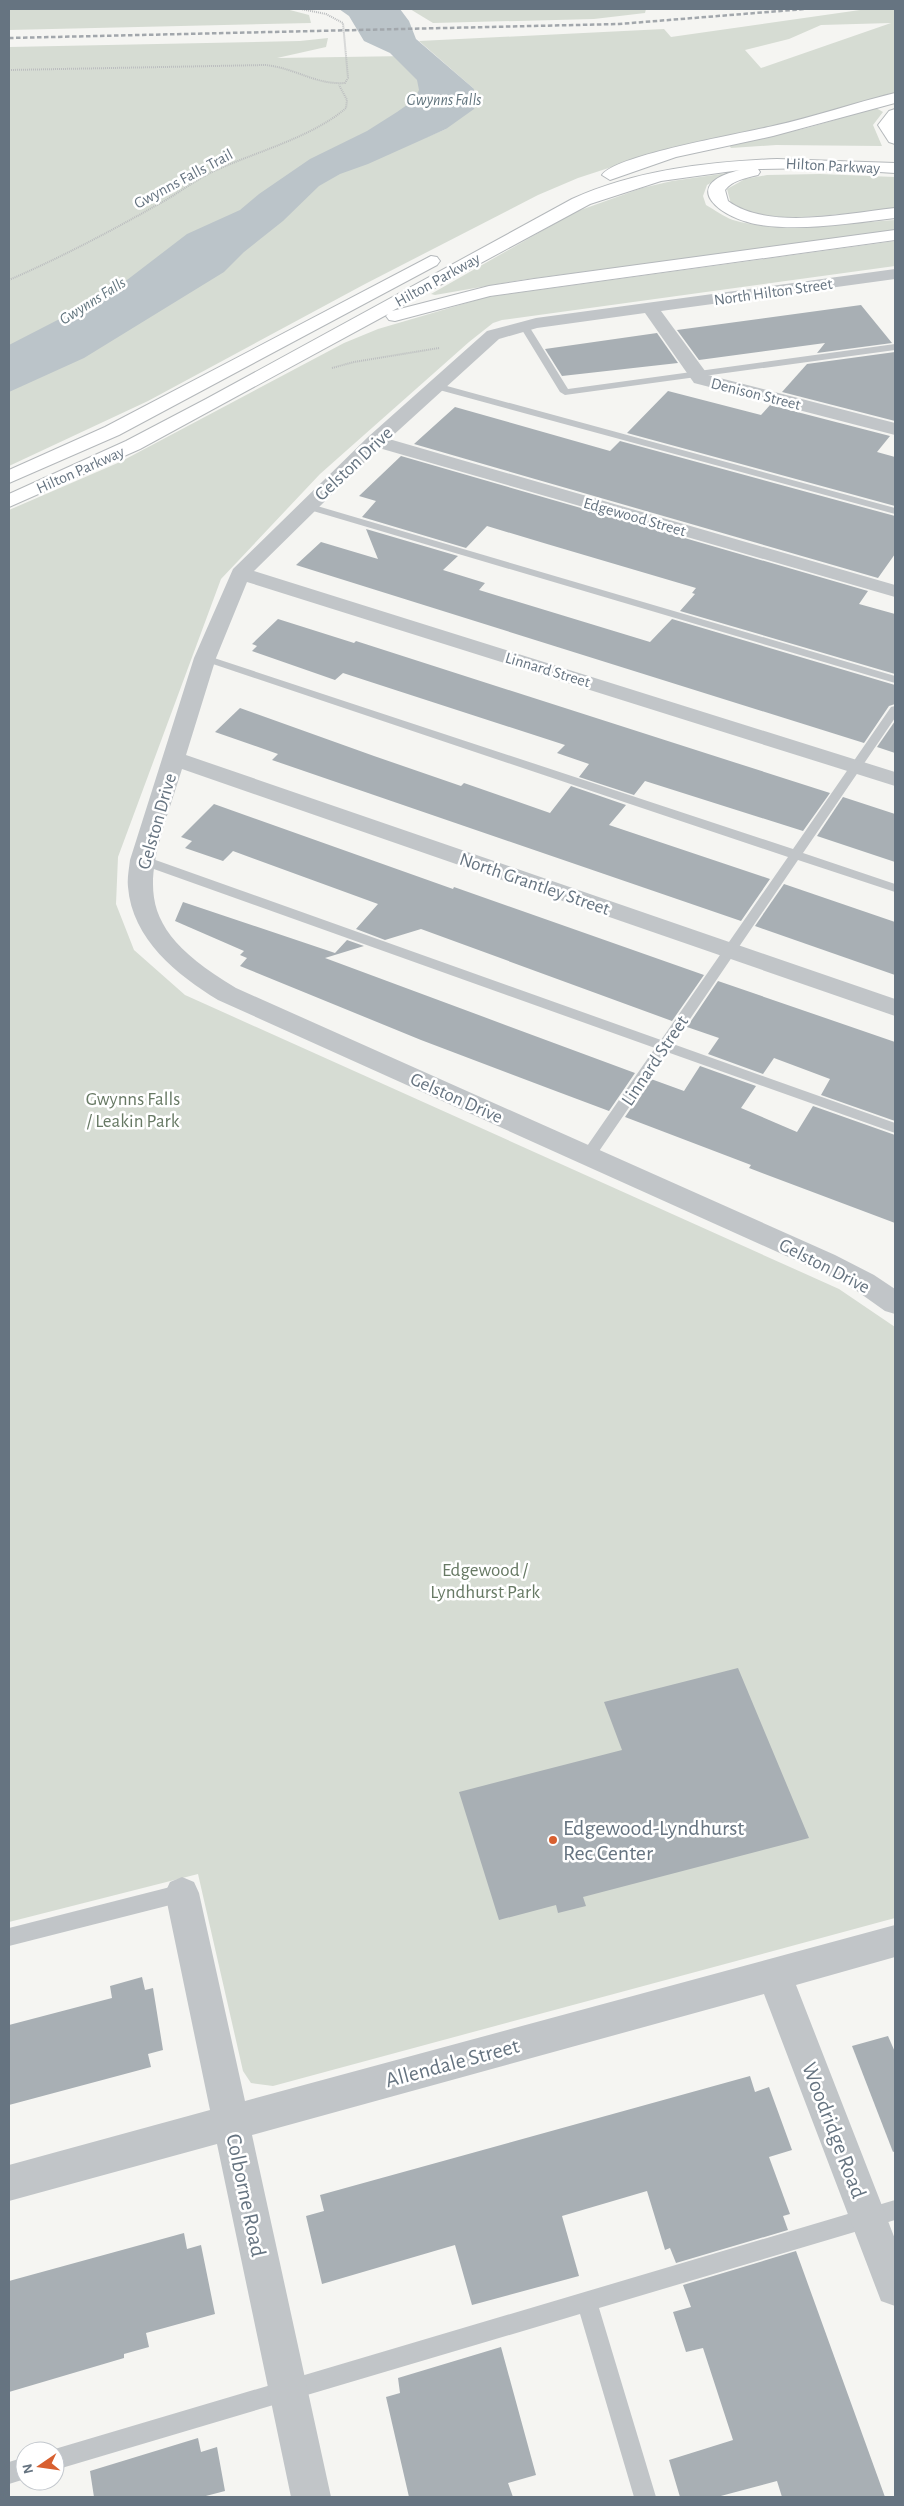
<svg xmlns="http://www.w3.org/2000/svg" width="904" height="2506" font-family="'Alegreya Sans',sans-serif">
<rect width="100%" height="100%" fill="#f5f5f2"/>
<g fill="#d6dcd3" fill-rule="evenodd">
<path d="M9,9H286L309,15L311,23L9,30Z"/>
<path d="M410,9H646L645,13L594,19L433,23Z"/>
<path d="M895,9V95L794,122L633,160L578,178L538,195L365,284L148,401L9,466V47L300,41L328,38L326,47L277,58L407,56L451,103L427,137L446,129L473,88L419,41L664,29L671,37L860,10ZM891,23L761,68L745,50L789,39L821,25Z"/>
<path d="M876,108L883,112L873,125L882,146L776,145L731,148L729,145L807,128Z"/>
<path d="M728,173L707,185L703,196L706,205C715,210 724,217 733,220C779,234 848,223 895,220V231L521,280L435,295L431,294L575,212L642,188L672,181Z"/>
<path d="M820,174L895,177V210L791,218L749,214L731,204L727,189L745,179L767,175Z"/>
<path d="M895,241V266L502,320L493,323L469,342L320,474L221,579L118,857L116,904L134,950L185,995L839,1289L895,1327V1918L273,2086L251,2083L243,2071L198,1874L9,1922V510L120,462L344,343L378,329L487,297Z"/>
</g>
<path fill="#bbc4c9" d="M339,9H400L409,21L416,39L473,88L478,97L474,109L446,129L368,164L340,174L319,186L283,221L244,252L224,272L84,358L9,392V345L110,293L187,234L240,210L259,194L310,159L367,131L397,112L414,100L419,90L417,80L390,53L364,41L349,16Z"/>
<g fill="#a8afb4">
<path d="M861,305L892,343L817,353L825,343L699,360L677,330Z"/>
<path d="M657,333L678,363L562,376L545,349Z"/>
<path d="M895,352V421L782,392L807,364Z"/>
<path d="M668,391L761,415L770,405L890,436L877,452L895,457V506L627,433Z"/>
<path d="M455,407L610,451L620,441L895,516V554L878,578L414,444Z"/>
<path d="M401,456L868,591L859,604L895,614V674L680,611L695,594L692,593L696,588L547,544L487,526L466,548L362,517L376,501L359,496Z"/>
<path d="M366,529L458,556L443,570L485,583L479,590L650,642L672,619L895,685V704L889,706L864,743L296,565L321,542L378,559Z"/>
<path d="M278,619L354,643L356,641L830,793L803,831L645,781L634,795L579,777L589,764L557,753L565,745L343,673L335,680L252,651L257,646L252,644Z"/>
<path d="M240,708L374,756L461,786L464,783L550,813L571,786L626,805L609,825L770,879L741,921L272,760L278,754L215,732Z"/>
<path d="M895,721V753L877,747Z"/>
<path d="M843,797L895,814V862L817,836Z"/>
<path d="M214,804L453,889L454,887L704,975L672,1021L421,929L385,940L356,929L378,904L233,851L223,861L185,848L192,841L181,837Z"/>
<path d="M784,884L895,922V975L755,926Z"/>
<path d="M183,902L335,953L347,940L364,946L325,958L635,1073L609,1111L553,1090L421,1040L240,966L247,958L240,955L244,951L175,921Z"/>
<path d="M718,981L895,1042V1121L821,1095L830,1079L774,1058L763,1074L708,1054L719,1038L687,1027Z"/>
<path d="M700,1066L756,1086L741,1108L797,1132L813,1106L895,1135V1223L749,1168L751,1165L625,1117L651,1079L684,1091Z"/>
<path d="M738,1668L809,1838L583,1897L586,1906L558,1913L556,1905L499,1920L459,1792L622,1750L604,1702Z"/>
<path d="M142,1977L145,1990L153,1988L163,2050L148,2054L151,2067L9,2105V2025L112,1998L110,1986Z"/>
<path d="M888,2036L895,2052V2151L893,2152L852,2046Z"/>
<path d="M750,2076L755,2092L769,2087L792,2150L769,2157L790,2214L783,2216L788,2230L676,2263L670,2248L665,2250L647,2191L562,2216L579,2276L472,2305L455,2245L322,2284L306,2216L324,2211L320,2195Z"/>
<path d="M184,2233L187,2249L201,2245L215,2314L146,2333L149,2347L124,2354V2358L9,2392V2281Z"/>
<path d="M796,2251L885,2497H782L777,2481L717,2497H680L669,2460L733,2440L703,2348L686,2352L673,2312L691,2307L683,2285Z"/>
<path d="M501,2347L536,2475L508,2483L513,2497H409L386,2397L400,2393L398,2378Z"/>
<path d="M198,2438L201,2452L217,2447L225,2491L202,2497H94L90,2471Z"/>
</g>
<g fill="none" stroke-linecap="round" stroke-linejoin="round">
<defs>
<g id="primary">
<path d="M895,93V103L773,136L676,157L610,180L602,175C615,155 744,133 773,126C814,117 854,103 895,93Z"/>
<path d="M895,109V144L889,142L878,125L889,111Z"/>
<path d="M777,159L895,163V173L816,168L758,169L760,172L758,175C746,178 733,180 725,190L728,201C769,231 847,213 895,208V218C852,223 805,231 761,225C722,220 676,185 740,170L661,181L590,204L392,311L489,286L534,279L895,230V240L490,296L395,321L389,320L386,316L388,314L140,449L9,507V494L126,441L206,399L572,199C636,170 707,162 777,159Z"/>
<path d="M431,256L437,257L440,261L437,265L119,435L9,483V470L105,427Z"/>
</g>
</defs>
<use href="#primary" stroke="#b4b8bb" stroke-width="2"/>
<g stroke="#bbbdbf" stroke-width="2" stroke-dasharray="1 1" stroke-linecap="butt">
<path d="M9,70L265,65C296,68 315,85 345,83L348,78L343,23L326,14L301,9"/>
<path d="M9,280C64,256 113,230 164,201C180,192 194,181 210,173C251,153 312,138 346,108L347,100L339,85"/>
<path d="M332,368L354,362L439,348"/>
</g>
<g fill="#c1c5c8" fill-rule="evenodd">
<path d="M521,323H527L568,389L895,344V350L565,395L560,392L519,325Z"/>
<path d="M436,383L895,508V514L432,388V384Z"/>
<path d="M307,503L895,676V683L303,508L302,506Z"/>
<path d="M205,655L793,849L891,707L895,706V718L803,853L895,884V892L798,860L673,1044L895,1123V1133L667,1052L593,1160H583L581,1156L583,1152L655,1048L137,863L136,860L137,857H147L661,1040L788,857L201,660L199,658Z"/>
<path d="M182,1884L189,1887L191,1893L189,1899L182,1902L9,1946V1928Z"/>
<path d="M895,2200V2220L599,2308L656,2497H634L580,2314L55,2470V2451H48Z"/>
<path d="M25,2457V2479L9,2484V2462Z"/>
</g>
<g fill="#c1c5c8" fill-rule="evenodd">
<path d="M895,269V279L661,311L708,375L895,423V435L694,383L645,313L537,328L499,339L389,439L895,585V597L379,448L254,571L895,772V786L247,582L216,658L186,755L895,999V1016L182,769C148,878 122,920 236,988L835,1255L874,1275L895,1289V1314L885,1311L854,1289L815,1269L218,1000C177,975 132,939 128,887C127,878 129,869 130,860L194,658L233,569L368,437L487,331L536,318Z"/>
<path d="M182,1877L194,1882L199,1893L245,2101L895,1925V1957L796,1985L895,2239V2306L881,2301L764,1994L252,2135L331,2497H291L217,2144L9,2201V2165L210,2110L165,1893L170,1882Z"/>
</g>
<use href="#primary" fill="#fff" fill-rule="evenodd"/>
<path stroke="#a2a7ac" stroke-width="2.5" stroke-dasharray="4.5 2.5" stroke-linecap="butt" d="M9,38L619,24L805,9"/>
</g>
<circle fill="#d86030" stroke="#fff" stroke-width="2" cx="553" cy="1840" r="5"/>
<g text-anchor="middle" stroke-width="5" stroke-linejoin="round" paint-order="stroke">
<g font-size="16" font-style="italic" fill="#62757e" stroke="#fff">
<text x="444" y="105">Gwynns Falls</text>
<text transform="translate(92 300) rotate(-32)" y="6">Gwynns Falls</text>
</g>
<g font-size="16" fill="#667481" stroke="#fff">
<text transform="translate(833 165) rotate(3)" y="6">Hilton Parkway</text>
<text transform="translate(183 178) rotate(-28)" y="6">Gwynns Falls Trail</text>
<text transform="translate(437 279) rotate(-29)" y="6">Hilton Parkway</text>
<text transform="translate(773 291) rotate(-8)" y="6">North Hilton Street</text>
<text transform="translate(756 393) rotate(14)" y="6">Denison Street</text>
<text transform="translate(80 469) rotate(-24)" y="6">Hilton Parkway</text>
<text transform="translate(635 516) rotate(16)" y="6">Edgewood Street</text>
<text transform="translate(548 669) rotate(17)" y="6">Linnard Street</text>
</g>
<g font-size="19" fill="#667481" stroke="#fff">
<text transform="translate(353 463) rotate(-43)" y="7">Gelston Drive</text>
<text transform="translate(156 821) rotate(-74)" y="7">Gelston Drive</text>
<text transform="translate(535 883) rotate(19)" y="7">North Grantley Street</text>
<text transform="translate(654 1060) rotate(-56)" y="7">Linnard Street</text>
<text transform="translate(457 1097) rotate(24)" y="7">Gelston Drive</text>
<text transform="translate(825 1265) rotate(27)" y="7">Gelston Drive</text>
</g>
<g font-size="19" fill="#677964" stroke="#fff">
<text x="133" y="1105">Gwynns Falls<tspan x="133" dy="22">/ Leakin Park</tspan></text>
<text x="485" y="1576">Edgewood /<tspan x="485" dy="22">Lyndhurst Park</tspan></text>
</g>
<g font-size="22" fill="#667481" stroke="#fff" text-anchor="start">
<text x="563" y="1835">Edgewood-Lyndhurst<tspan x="563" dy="25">Rec Center</tspan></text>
</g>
<g font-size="22" fill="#667481" stroke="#fff">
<text transform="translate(452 2062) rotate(-15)" y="8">Allendale Street</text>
<text transform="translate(835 2130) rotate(69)" y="8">Woodridge Road</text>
<text transform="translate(247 2195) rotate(78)" y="8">Colborne Road</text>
</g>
</g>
<rect width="904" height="2506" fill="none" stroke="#667481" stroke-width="20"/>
<g transform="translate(40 2466) rotate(257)"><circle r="24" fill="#ffffff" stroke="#c2c7cd"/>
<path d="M0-4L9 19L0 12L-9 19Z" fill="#d86030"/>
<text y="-8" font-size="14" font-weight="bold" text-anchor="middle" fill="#667481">N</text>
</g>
</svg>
